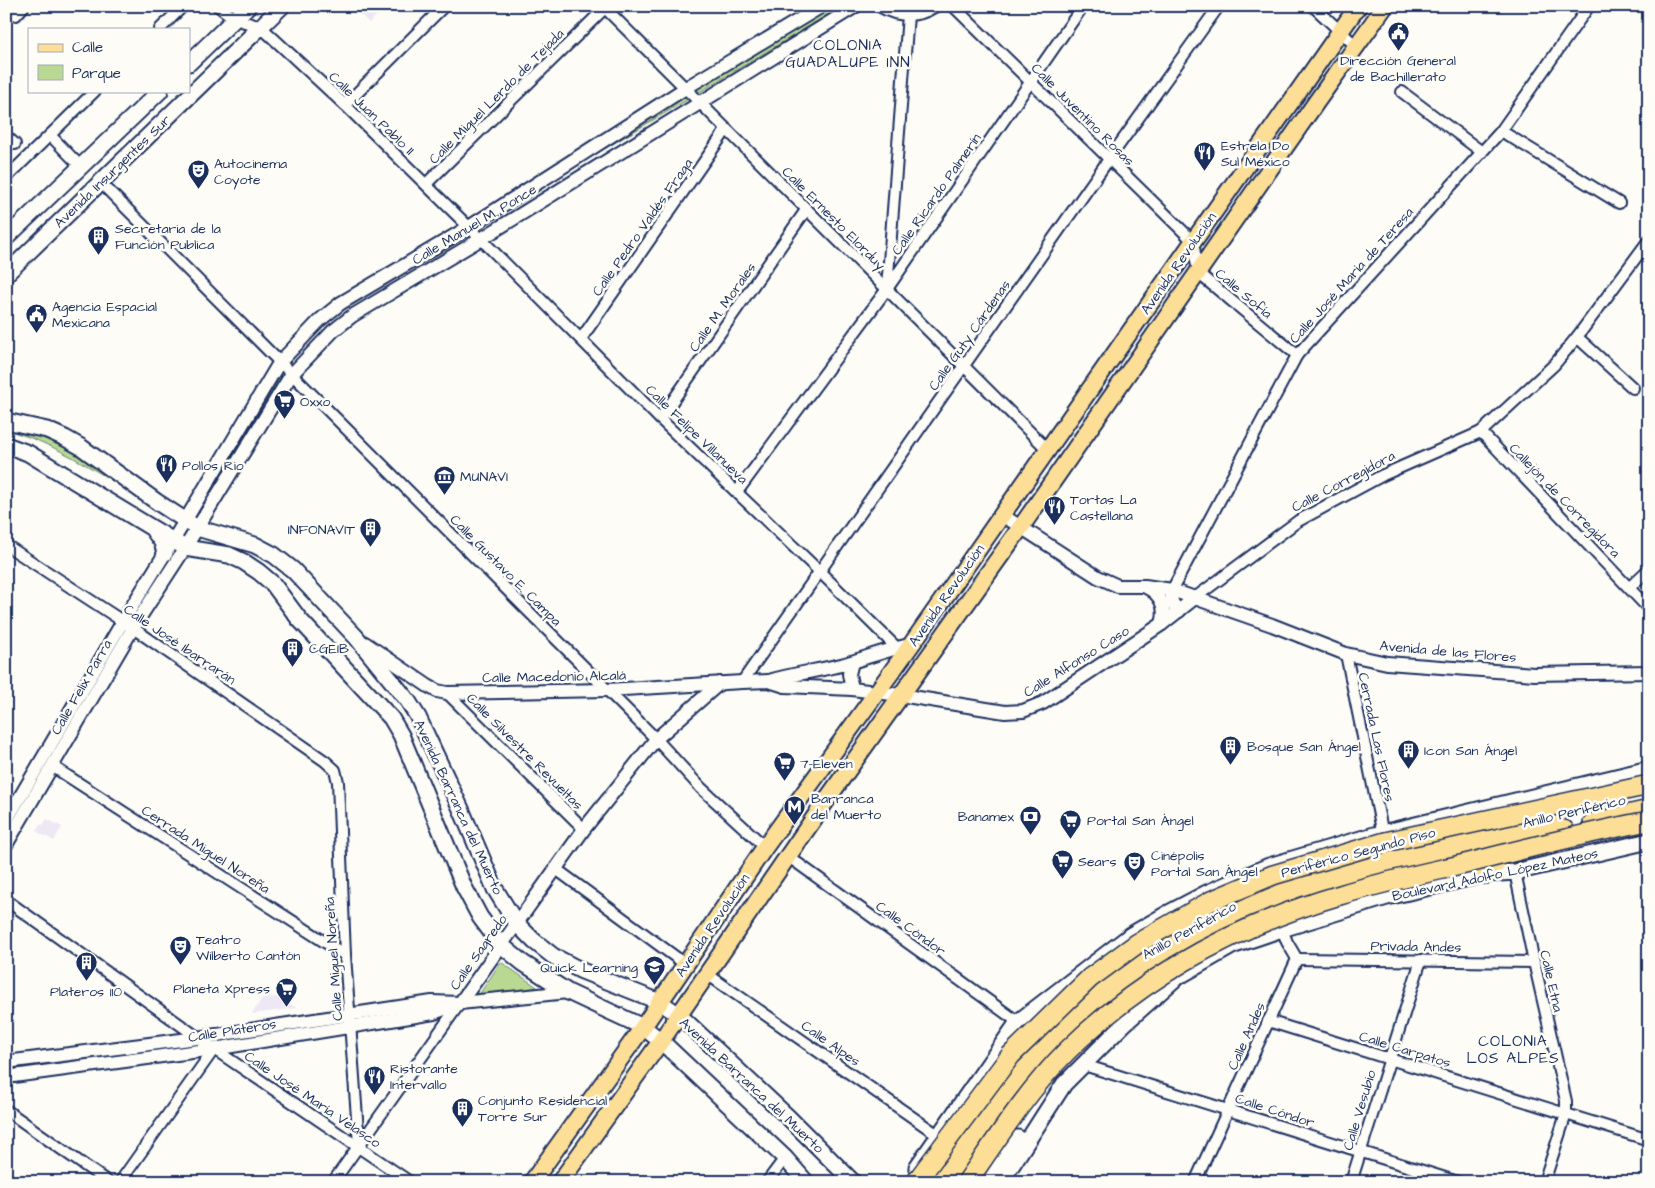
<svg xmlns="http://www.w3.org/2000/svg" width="1655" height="1188" font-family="'Architects Daughter',sans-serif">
<rect width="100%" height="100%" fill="#fdfcf7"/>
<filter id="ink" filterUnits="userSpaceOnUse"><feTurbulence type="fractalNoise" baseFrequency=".02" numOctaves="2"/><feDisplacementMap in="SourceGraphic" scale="10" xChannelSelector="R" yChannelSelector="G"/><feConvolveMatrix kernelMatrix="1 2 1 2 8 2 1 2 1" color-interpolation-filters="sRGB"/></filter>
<g filter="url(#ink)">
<g fill="#ede8f3">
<path d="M352,6H386L369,23Z"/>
<path d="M47,819L62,827L54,841L36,831L41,824L43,825Z"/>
<path d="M277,997L297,1008L252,1014L262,998Z"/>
</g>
<g fill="#b9d992" stroke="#6a8478">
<path d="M832,6H842L700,92L694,87Z"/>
<path d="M682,95L687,100L476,225Z"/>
<path d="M275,373L282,376L213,509L206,505Z"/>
<path d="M10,423L77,453L175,521C123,489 65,445 6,430V425Z"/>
<path d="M501,962L537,987L476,999Z"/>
</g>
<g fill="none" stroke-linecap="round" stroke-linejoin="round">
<defs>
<g id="minor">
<path d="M218,6L235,19L261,27L345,105L481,239L660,419L819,571L896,647"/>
<path d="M603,6L1047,449"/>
<path d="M953,6L1193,241L1198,273L1297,355"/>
<path d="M1313,6L1356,46"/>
<path d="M16,15L24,6"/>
<path d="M160,29L183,6"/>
<path d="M1402,92L1482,152"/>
<path d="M345,105L444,6"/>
<path d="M1501,131L1619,203"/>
<path d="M50,135L81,167"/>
<path d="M6,136L15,144"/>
<path d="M6,178L95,91"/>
<path d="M101,183L656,739L701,788L765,847"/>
<path d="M426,184L607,6"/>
<path d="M887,288L908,15"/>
<path d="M1577,337L1633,388"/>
<path d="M581,339L726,130"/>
<path d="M660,419L806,210"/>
<path d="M1481,432L1649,609"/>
<path d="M737,492L887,289L1083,6"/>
<path d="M6,545L133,628L325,761L335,770L338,782L345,955L359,1145"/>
<path d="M1630,587L1649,569"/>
<path d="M1172,590L1297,355L1501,131L1589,6"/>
<path d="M1196,597L1298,521L1383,475L1481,432L1554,365L1577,337L1649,240"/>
<path d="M1346,654L1381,825"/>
<path d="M742,682L1109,159L1219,6"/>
<path d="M447,693L584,829"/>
<path d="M52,766L345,955"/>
<path d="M789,857L1018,1022"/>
<path d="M556,869L685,964"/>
<path d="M1515,872L1534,962L1566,1101V1114L1544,1182"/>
<path d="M6,900L214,1049L410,1182"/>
<path d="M1282,929L1287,942L1297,959"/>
<path d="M1297,959L1534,962"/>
<path d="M707,974L938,1135"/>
<path d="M1268,1021L1649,1140"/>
<path d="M1084,1065L1458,1182"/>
<path d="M6,1110L108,1182"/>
<path d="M120,1182L214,1049"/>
<path d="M333,1182L460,1003"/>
<path d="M767,1182L785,1158"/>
<path d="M1195,1182L1297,959"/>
<path d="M1351,1182L1421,960"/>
</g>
<g id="tertiary">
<path d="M881,6C898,16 917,17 934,6"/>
<path d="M1002,515L1098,577L1118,586H1145L1172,590L1272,625L1346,654L1387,663L1534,674L1649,672"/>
<path d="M1146,587C1161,594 1167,608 1162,624"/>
<path d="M1172,590C1170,599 1172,605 1179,611"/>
<path d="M365,643L428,686L437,691L447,693L607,690L742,682L769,681L785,686L852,689L900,695L1005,712L1023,711L1043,703L1162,624L1196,597"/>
<path d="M769,681C792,674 817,671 841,665C864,659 887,649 911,645"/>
<path d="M852,689L849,674L852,662"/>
<path d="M6,821L123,621L185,521L279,363L320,320L341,303L469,227L684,89L822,6"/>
<path d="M6,845L133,628L185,548L291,375L333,331L352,316L481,239L856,6"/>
<path d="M460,1003L584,829L656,739L720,683"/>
<path d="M6,1062L197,1038L432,1002L460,1003L568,992"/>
<path d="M6,1077L214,1049L434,1013L455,1005"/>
</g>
<g id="secondary">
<path d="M189,63L248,6"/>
<path d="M6,238L160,91"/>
<path d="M6,274L282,6"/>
<path d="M6,421L47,430L65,438L81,447L157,502L197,528L255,545L274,555L293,570L356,637L408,701L418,717L461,809L495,889L516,923L534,941L553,956L582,971L660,1002L679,1015L789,1118L853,1182"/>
<path d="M6,445L28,453L185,548L229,555L244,562L259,572L273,584L299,619L391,718L401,735L464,887L480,917L500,944L523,963L568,992L643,1027L661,1041L785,1158L806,1182"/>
<path d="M154,531L162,542L165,553"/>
<path d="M917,1167L1018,1022L1131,935L1167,914L1207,893L1269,866L1374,835L1649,769"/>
<path d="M987,1182L1018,1138"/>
<path d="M1001,1182L1064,1084L1124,1024L1176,978L1232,946L1282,929L1387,897L1486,874L1515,872L1649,841"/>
</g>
<g id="primary">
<path d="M532,1182L643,1027L765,847L911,645L1358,6"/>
<path d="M560,1182L661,1041L830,795L1021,527L1317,101L1385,6"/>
</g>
<g id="motorway">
<path d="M1593,823L1649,810"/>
<path d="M1486,874L1508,848"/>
<path d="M933,1178L1019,1063L1095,988L1143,954L1215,913L1278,886L1389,855L1557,814"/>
<path d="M952,1182L1029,1075L1048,1053L1103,1000L1149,968L1223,927L1282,900L1392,868L1564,830"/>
</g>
</defs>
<use href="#minor" stroke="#1b2f5e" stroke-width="14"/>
<use href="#tertiary" stroke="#1b2f5e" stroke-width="16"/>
<use href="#secondary" stroke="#1b2f5e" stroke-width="19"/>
<use href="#primary" stroke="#1b2f5e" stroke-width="20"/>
<use href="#motorway" stroke="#1b2f5e" stroke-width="22"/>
<use href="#minor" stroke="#fdfcf7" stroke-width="10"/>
<use href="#tertiary" stroke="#fdfcf7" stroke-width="12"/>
<use href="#secondary" stroke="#fdfcf7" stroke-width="15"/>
<use href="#primary" stroke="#fdde96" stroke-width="16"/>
<use href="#motorway" stroke="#fdde96" stroke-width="19"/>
<defs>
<g id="motorway-bridge">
<path d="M916,1182L1011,1055L1090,978L1138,943L1211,901L1273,875L1385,842L1649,785"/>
<path d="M967,1182C998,1137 1028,1090 1067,1051C1143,976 1238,925 1340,895C1382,882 1426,873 1469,863C1528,848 1588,832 1649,821"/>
</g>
</defs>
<use href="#motorway-bridge" stroke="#1b2f5e" stroke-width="22" stroke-linecap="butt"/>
<use href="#motorway-bridge" stroke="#fdde96" stroke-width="19"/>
</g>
</g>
<defs>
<symbol id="civic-pin" viewBox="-11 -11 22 30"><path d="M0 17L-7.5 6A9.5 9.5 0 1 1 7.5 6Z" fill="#1b2f5e" stroke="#fdfcf7"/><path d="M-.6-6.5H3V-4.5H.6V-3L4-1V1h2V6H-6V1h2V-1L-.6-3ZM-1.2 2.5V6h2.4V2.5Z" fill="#fff"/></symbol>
<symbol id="restaurant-pin" viewBox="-11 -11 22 30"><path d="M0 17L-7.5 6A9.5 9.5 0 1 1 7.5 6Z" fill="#1b2f5e" stroke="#fdfcf7"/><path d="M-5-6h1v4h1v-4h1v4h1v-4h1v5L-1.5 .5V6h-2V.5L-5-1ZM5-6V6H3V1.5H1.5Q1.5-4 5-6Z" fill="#fff"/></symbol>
<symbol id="theatre-pin" viewBox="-11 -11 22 30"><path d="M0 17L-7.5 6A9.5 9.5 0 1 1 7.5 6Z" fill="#1b2f5e" stroke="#fdfcf7"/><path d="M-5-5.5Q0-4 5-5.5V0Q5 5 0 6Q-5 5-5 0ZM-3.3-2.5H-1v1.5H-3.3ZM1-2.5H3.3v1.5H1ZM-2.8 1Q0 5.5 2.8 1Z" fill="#fff"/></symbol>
<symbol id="building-pin" viewBox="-11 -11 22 30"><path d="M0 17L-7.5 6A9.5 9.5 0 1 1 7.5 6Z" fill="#1b2f5e" stroke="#fdfcf7"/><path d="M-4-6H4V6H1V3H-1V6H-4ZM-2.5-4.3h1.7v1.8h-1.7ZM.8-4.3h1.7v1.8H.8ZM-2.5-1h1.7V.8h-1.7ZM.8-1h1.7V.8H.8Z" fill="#fff"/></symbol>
<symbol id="supermarket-pin" viewBox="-11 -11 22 30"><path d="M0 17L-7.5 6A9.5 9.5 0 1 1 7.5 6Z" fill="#1b2f5e" stroke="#fdfcf7"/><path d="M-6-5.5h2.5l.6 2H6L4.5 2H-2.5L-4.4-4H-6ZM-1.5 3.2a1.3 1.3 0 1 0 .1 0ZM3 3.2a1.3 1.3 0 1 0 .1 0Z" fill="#fff"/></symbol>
<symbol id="museum-pin" viewBox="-11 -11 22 30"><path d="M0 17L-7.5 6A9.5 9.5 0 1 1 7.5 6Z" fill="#1b2f5e" stroke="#fdfcf7"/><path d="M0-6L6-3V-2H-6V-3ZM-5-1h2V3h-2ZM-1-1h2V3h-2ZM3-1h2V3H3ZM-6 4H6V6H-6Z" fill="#fff"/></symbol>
<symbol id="metro-pin" viewBox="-11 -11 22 30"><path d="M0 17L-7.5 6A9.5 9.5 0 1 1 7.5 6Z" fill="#1b2f5e" stroke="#fdfcf7"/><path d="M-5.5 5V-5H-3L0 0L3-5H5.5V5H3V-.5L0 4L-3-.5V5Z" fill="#fff"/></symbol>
<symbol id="bank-pin" viewBox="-11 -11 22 30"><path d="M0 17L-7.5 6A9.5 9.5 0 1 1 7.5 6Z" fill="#1b2f5e" stroke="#fdfcf7"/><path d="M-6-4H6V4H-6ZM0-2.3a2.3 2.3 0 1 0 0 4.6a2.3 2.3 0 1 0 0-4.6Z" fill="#fff"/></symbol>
<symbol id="school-pin" viewBox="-11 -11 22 30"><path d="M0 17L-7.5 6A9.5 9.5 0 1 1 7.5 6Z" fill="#1b2f5e" stroke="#fdfcf7"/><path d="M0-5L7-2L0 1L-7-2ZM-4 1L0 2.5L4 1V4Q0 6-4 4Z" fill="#fff"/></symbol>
</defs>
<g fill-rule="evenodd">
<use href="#civic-pin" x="1386" y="20" width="25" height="34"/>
<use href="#restaurant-pin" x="1192" y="140" width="25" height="34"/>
<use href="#theatre-pin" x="186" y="158" width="25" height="34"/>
<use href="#building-pin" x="86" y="224" width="25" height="34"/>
<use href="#civic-pin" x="24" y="302" width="25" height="34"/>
<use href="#supermarket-pin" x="272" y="388" width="25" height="34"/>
<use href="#restaurant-pin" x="154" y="452" width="25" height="34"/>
<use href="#museum-pin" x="432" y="464" width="25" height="34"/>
<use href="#restaurant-pin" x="1042" y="494" width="25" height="34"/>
<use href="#building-pin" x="358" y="516" width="25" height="34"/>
<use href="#building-pin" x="280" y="636" width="25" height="34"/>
<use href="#building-pin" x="1218" y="734" width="25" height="34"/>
<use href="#building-pin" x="1396" y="738" width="25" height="34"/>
<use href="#supermarket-pin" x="772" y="750" width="25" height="34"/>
<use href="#metro-pin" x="782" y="794" width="25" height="34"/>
<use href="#bank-pin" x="1018" y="804" width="25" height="34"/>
<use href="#supermarket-pin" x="1058" y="808" width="25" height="34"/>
<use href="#supermarket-pin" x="1050" y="848" width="25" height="34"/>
<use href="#theatre-pin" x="1122" y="850" width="25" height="34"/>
<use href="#theatre-pin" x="168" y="934" width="25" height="34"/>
<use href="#building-pin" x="74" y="950" width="25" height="34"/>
<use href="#school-pin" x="642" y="954" width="25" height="34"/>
<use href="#supermarket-pin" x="274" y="976" width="25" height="34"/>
<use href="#restaurant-pin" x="362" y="1064" width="25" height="34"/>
<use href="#building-pin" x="450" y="1096" width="25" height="34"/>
</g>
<g text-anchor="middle" stroke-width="5" stroke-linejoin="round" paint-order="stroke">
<g font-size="14" fill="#1b2f5e" stroke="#fdfcf7" text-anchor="start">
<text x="1398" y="65" text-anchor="middle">Dirección General<tspan x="1398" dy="16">de Bachillerato</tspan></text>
<text x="1221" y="150">Estrela Do<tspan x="1221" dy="16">Sul México</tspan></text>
<text x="214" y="168">Autocinema<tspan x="214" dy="16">Coyote</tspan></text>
<text x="115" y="233">Secretaria de la<tspan x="115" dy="16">Función Publica</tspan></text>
<text x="52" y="311">Agencia Espacial<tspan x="52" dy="16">Mexicana</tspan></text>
<text x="300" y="406">Oxxo</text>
<text x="182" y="470">Pollos Rio</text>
<text x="460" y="481">MUNAVI</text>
<text x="1070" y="504">Tortas La<tspan x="1070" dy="16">Castellana</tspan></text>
<text x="355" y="534" text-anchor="end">INFONAVIT</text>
<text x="309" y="653">CGEIB</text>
<text x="1247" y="751">Bosque San Ángel</text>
<text x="1424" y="755">Icon San Ángel</text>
<text x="800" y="768">7-Eleven</text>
<text x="811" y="803">Barranca<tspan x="811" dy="16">del Muerto</tspan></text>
<text x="1014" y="821" text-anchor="end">Banamex</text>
<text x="1087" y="825">Portal San Ángel</text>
<text x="1151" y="860">Cinépolis<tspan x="1151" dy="16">Portal San Ángel</tspan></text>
<text x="1078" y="866">Sears</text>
<text x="196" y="944">Teatro<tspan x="196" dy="16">Wilberto Cantón</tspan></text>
<text x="638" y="972" text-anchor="end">Quick Learning</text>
<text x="270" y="993" text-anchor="end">Planeta Xpress</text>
<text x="86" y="996" text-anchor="middle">Plateros 110</text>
<text x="390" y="1073">Ristorante<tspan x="390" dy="16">Intervallo</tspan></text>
<text x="478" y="1105">Conjunto Residencial<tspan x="478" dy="16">Torre Sur</tspan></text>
</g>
<g font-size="14" fill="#1b2f5e" stroke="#fdfcf7">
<text transform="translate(496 96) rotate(-45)" y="5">Calle Miguel Lerdo de Tejada</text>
<text transform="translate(372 113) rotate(44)" y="5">Calle Juan Pablo II</text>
<text transform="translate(1083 114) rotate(45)" y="5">Calle Juventino Rosas</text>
<text transform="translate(112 171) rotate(-44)" y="5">Avenida Insurgentes Sur</text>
<text transform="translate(936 194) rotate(-55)" y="5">Calle Ricardo Palmerín</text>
<text transform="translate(834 218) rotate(45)" y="5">Calle Ernesto Elorduy</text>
<text transform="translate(474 224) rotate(-31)" y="5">Calle Manuel M. Ponce</text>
<text transform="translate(642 227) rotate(-55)" y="5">Calle Pedro Valdés Fraga</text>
<text transform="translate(1178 263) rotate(-55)" y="5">Avenida Revolución</text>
<text transform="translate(1351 275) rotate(-48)" y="5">Calle José María de Teresa</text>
<text transform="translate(1244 293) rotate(40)" y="5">Calle Sofía</text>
<text transform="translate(722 307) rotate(-55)" y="5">Calle M. Morales</text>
<text transform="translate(969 335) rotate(-55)" y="5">Calle Guty Cárdenas</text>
<text transform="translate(697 434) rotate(44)" y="5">Calle Felipe Villanueva</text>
<text transform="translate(1343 481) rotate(-28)" y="5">Calle Corregidora</text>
<text transform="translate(1565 500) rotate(46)" y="5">Callejón de Corregidora</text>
<text transform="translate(506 570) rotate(45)" y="5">Calle Gustavo E. Campa</text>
<text transform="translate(946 595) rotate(-55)" y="5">Avenida Revolución</text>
<text transform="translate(180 644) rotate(34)" y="5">Calle José Ibarrarán</text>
<text transform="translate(1448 651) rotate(5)" y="5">Avenida de las Flores</text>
<text transform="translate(1076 661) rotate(-32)" y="5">Calle Alfonso Caso</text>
<text transform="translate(554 676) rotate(-1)" y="5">Calle Macedonio Alcalá</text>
<text transform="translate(81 687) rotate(-60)" y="5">Calle Felix Parra</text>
<text transform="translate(1377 737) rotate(78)" y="5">Cerrada Las Flores</text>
<text transform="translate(525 751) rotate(45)" y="5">Calle Silvestre Revueltas</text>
<text transform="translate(459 807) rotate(65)" y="5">Avenida Barranca del Muerto</text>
<text transform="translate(1574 811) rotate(-13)" y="5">Anillo Periférico</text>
<text transform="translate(206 849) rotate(33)" y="5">Cerrada Miguel Noreña</text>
<text transform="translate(1358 852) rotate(-15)" y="5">Periférico Segundo Piso</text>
<text transform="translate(1495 874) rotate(-12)" y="5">Boulevard Adolfo López Mateos</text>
<text transform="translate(712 925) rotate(-56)" y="5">Avenida Revolución</text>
<text transform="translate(911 928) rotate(36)" y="5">Calle Cóndor</text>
<text transform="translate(1189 930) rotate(-29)" y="5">Anillo Periférico</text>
<text transform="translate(1416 946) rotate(1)" y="5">Privada Andes</text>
<text transform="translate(478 952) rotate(-55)" y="5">Calle Sagredo</text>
<text transform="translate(333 959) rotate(-94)" y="5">Calle Miguel Noreña</text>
<text transform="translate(1552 981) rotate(77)" y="5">Calle Etna</text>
<text transform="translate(232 1030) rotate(-9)" y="5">Calle Plateros</text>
<text transform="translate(1246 1036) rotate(-66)" y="5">Calle Andes</text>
<text transform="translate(831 1043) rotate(35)" y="5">Calle Alpes</text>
<text transform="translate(1405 1049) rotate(17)" y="5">Calle Carpatos</text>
<text transform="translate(752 1085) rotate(43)" y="5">Avenida Barranca del Muerto</text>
<text transform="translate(313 1099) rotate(34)" y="5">Calle José María Velasco</text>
<text transform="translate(1275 1110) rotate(18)" y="5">Calle Cóndor</text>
<text transform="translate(1359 1110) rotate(-73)" y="5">Calle Vesubio</text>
</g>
<g font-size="15" letter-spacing="1" fill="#1b2f5e" stroke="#fdfcf7">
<text x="848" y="50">COLONIA<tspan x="848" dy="17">GUADALUPE INN</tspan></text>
<text x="1513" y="1046">COLONIA<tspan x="1513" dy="17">LOS ALPES</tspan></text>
</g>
</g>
<rect width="1655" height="1188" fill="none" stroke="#fdfcf7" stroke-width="25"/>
<rect x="12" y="12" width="1630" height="1163" fill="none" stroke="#1b2f5e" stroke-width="2" filter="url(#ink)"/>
<rect x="28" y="28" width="162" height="65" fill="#fdfcf7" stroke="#a3aaba"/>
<rect x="38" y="44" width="25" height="8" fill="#fdde96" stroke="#a3aaba"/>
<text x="72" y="52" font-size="15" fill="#1b2f5e">Calle</text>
<rect x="38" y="65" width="25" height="15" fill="#b9d992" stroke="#a3aaba"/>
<text x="72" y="78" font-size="15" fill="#1b2f5e">Parque</text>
</svg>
